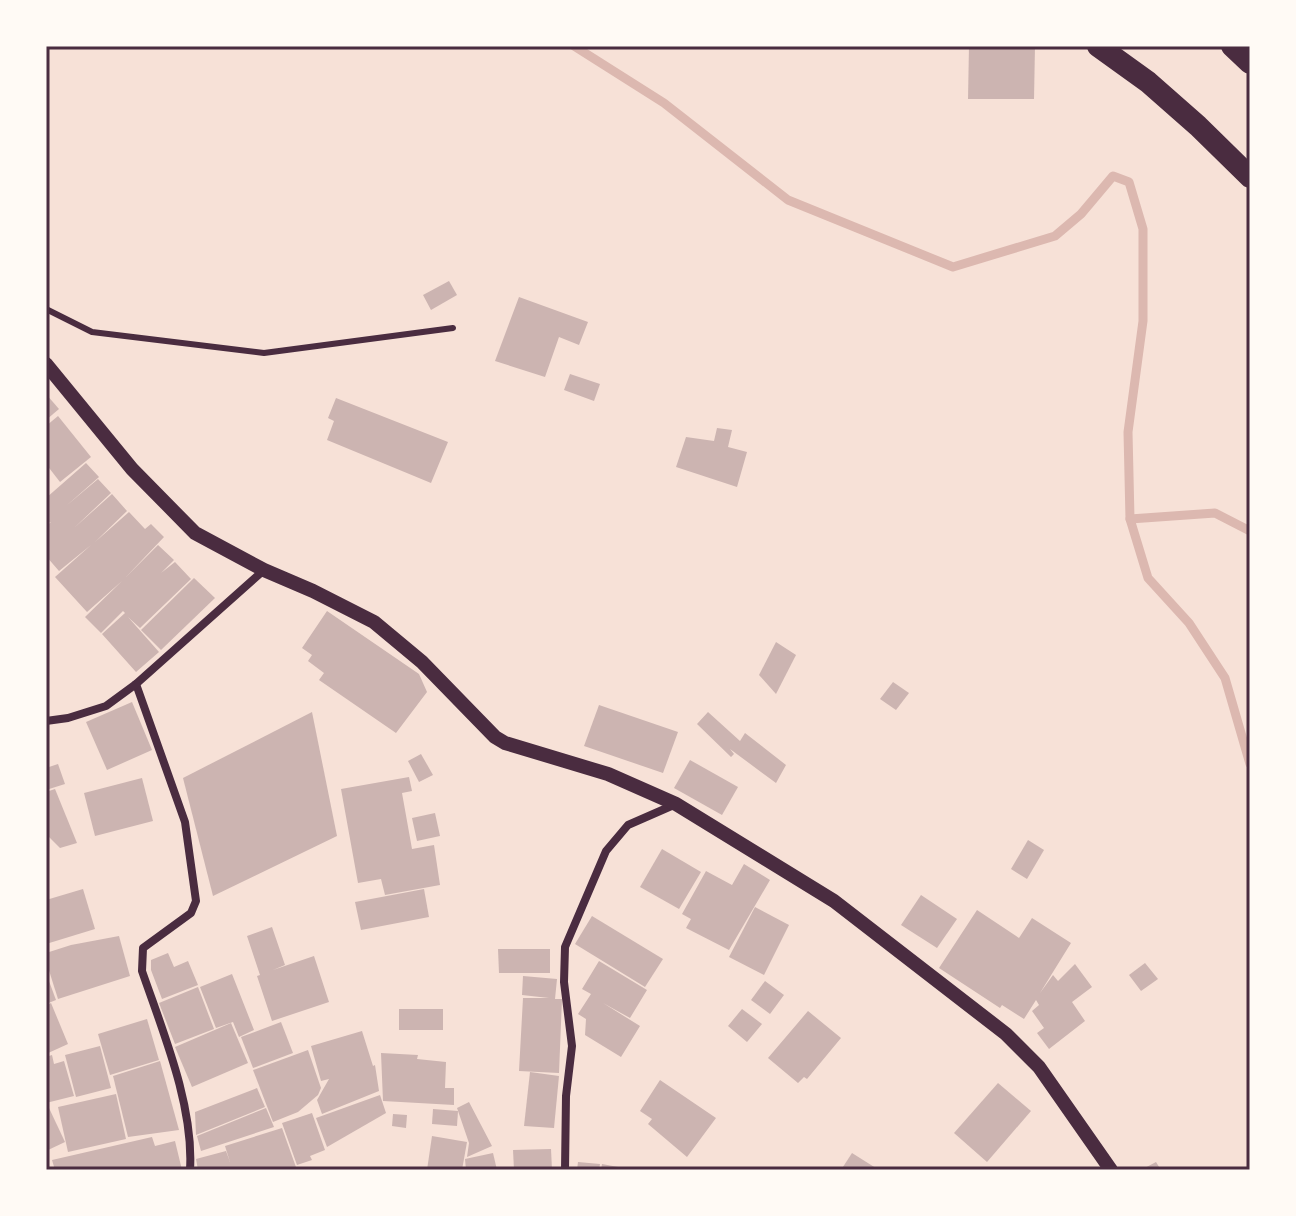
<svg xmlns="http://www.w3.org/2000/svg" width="1296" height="1216" font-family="Georgia,serif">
<rect width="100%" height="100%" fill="#f7e1d7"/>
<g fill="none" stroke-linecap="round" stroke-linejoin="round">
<g stroke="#dcb8b0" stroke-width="9">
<path d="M574,46L664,103L788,200L953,267L1055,236L1081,214L1113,176L1129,182L1143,229V321L1128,432L1130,519L1148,578L1189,623L1225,678L1250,764"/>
<path d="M1130,519L1215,513L1250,531"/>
</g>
</g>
<g fill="#ccb4b1">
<path d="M969,46H1035L1034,99H968Z"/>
<path d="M449,281L457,295L431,310L423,295Z"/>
<path d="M519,297L588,322L579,345L559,337L545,377L495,361Z"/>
<path d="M570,374L600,384L594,401L564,390Z"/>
<path d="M46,394L59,409L46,420Z"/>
<path d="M336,398L448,442L431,483L327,440L334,421L328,418Z"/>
<path d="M58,416L91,457L60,482L46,464V426Z"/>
<path d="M717,428L732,430L728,447L747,452L737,487L676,467L686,437L714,441Z"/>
<path d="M86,463L99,477L66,506L98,479L111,493L74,528L112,494L127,511L95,542L129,512L145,529L151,524L164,537L125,578L158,545L174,560L161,573L175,562L191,579L140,628L128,617L159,652L136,672L102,634L125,613L123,611L101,633L85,617L122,581L87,612L55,577L91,545L59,571L46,556V526L51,522L46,524V498Z"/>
<path d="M194,578L215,598L161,650L141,630Z"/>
<path d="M327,611L419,674L427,692L396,733L319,680L324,673L308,661L312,655L302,648Z"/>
<path d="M776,642L796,655L776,694L759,675Z"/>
<path d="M893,682L909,693L896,710L880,699Z"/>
<path d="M132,702L152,750L107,770L86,722Z"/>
<path d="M599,705L678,732L663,773L584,746Z"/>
<path d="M312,712L337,836L213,896L183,778Z"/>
<path d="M708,712L740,741L745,733L786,765L776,783L730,749L734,754L731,757L697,724Z"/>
<path d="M421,754L433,775L419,782L408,761Z"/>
<path d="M690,760L738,787L722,815L674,788Z"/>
<path d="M58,764L65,784L46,790V768Z"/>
<path d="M409,777L412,791L402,793L412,849L434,845L440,885L385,895L381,879L358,883L341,789Z"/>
<path d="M142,778L153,821L95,836L84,793Z"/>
<path d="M55,789L77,843L60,848L46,834V792Z"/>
<path d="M435,813L440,836L417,841L412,818Z"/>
<path d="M1028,840L1044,850L1027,879L1011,869Z"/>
<path d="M662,849L701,872L679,909L640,887Z"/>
<path d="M744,864L770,880L729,950L686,928L691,919L682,914L706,871L732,885Z"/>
<path d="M83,889L95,929L46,944V900Z"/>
<path d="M424,889L429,917L361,930L355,902Z"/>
<path d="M921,895L957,919L937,948L901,925Z"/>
<path d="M755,907L789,925L764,975L729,957Z"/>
<path d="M977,910L1019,938L1032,918L1071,943L1040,993L1053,975L1058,981L1075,964L1092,987L1072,1002L1085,1021L1049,1049L1037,1033L1044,1028L1032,1011L1039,1005L1036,1000L1024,1019L1002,1005L1000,1008L939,968Z"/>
<path d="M592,916L663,959L645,987L575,944Z"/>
<path d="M272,927L285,965L273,970L314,956L329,1002L272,1021L257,976L260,975L247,936Z"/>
<path d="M119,936L130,976L58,999L46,961V953L71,945Z"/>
<path d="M498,949H550V973H499Z"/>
<path d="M168,953L174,967L188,961L198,985L162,999L151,970V960Z"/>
<path d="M599,961L647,990L630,1018L603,1003L640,1026L621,1057L585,1035L586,1019L578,1014L591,994L582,989Z"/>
<path d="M1145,963L1158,979L1141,991L1129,975Z"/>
<path d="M46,973L56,1000L46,1004Z"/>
<path d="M232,974L254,1030L239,1037L233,1022L216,1028L200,987Z"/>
<path d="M523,976L557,979L555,999H562L559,1073L519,1071L523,998H549L522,995Z"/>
<path d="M765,981L784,995L770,1014L751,1000Z"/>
<path d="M198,987L214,1029L175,1044L159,1003Z"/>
<path d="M51,1003L68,1044L46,1054V1006Z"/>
<rect x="399" y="1009" width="44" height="21"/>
<path d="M742,1009L762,1024L747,1042L728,1026Z"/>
<path d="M808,1011L841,1038L807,1079L804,1077L798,1083L768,1058Z"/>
<path d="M147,1019L159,1060L110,1075L98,1034Z"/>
<path d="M281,1022L293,1053L253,1068L241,1037Z"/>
<path d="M231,1023L248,1063L192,1087L175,1047Z"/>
<path d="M362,1031L373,1066L375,1065L379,1091L322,1114L317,1100L329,1079L321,1081L311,1046Z"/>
<path d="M100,1046L111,1088L76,1097L65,1055Z"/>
<path d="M308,1050L321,1088L318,1095L298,1112L273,1122L253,1070Z"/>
<path d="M381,1053L418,1055L417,1059L446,1062L445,1088H454V1105L383,1101Z"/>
<path d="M52,1055L54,1064L64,1061L74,1096L46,1103V1057Z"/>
<path d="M160,1061L179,1130L128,1137L113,1076Z"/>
<path d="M530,1072L559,1076L554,1128L524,1126Z"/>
<path d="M660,1080L716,1118L687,1157L648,1124L652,1119L640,1111Z"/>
<path d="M998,1083L1031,1111L987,1162L954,1133Z"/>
<path d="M257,1088L265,1107L196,1135L195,1112Z"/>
<path d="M116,1094L126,1139L68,1152L58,1107Z"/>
<path d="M380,1095L386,1113L327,1147L316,1118Z"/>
<path d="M469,1102L492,1146L467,1157L469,1143L457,1108Z"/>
<path d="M49,1108L65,1142L46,1151V1109Z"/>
<path d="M266,1108L274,1127L201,1151L197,1136Z"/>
<path d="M433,1109L458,1111L457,1126L432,1124Z"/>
<path d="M312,1113L325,1150L310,1156L312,1160L297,1165L282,1123Z"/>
<path d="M393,1114L407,1115L406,1128L392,1126Z"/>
<path d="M282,1128L297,1170H198L196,1159L226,1151L230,1162L225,1146Z"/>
<path d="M432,1136L467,1142L462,1170H427Z"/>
<path d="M152,1137L155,1146L175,1141L182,1170H55L52,1160Z"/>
<path d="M551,1149L552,1170H514L513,1150Z"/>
<path d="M493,1153L497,1170H466L465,1159Z"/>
<path d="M852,1153L879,1170H841Z"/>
<path d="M578,1162L600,1164L599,1170H577Z"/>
<path d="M1156,1162L1161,1170H1141Z"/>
<path d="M602,1164L618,1167V1170H601Z"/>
</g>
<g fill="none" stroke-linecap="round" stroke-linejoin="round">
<path stroke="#4a2c40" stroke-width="6" d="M46,309L92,332L264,353L453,328"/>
<g stroke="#4a2c40" stroke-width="8">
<path d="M136,684L185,822L196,901L191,913L143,948L142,971C163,1032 194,1106 190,1170"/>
<path d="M46,721L68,718L106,706L136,684L264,570"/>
<path d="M565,1170L566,1096L572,1046L564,982L565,947L606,851L628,825L676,804"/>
</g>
<path stroke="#4a2c40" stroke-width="14" d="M46,364L132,469L195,533L264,570L313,591L374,622L422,662L495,737L505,743L608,774L676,804L834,901L1006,1034L1039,1067L1111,1170"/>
<g stroke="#4a2c40" stroke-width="22">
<path d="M1098,46L1148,82L1198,126L1250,177"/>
<path d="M1232,46L1250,63"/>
</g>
</g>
<rect width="1296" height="1216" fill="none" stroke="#fffaf5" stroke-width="96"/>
<rect x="48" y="48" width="1200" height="1120" fill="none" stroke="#4a2c40" stroke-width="3"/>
</svg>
